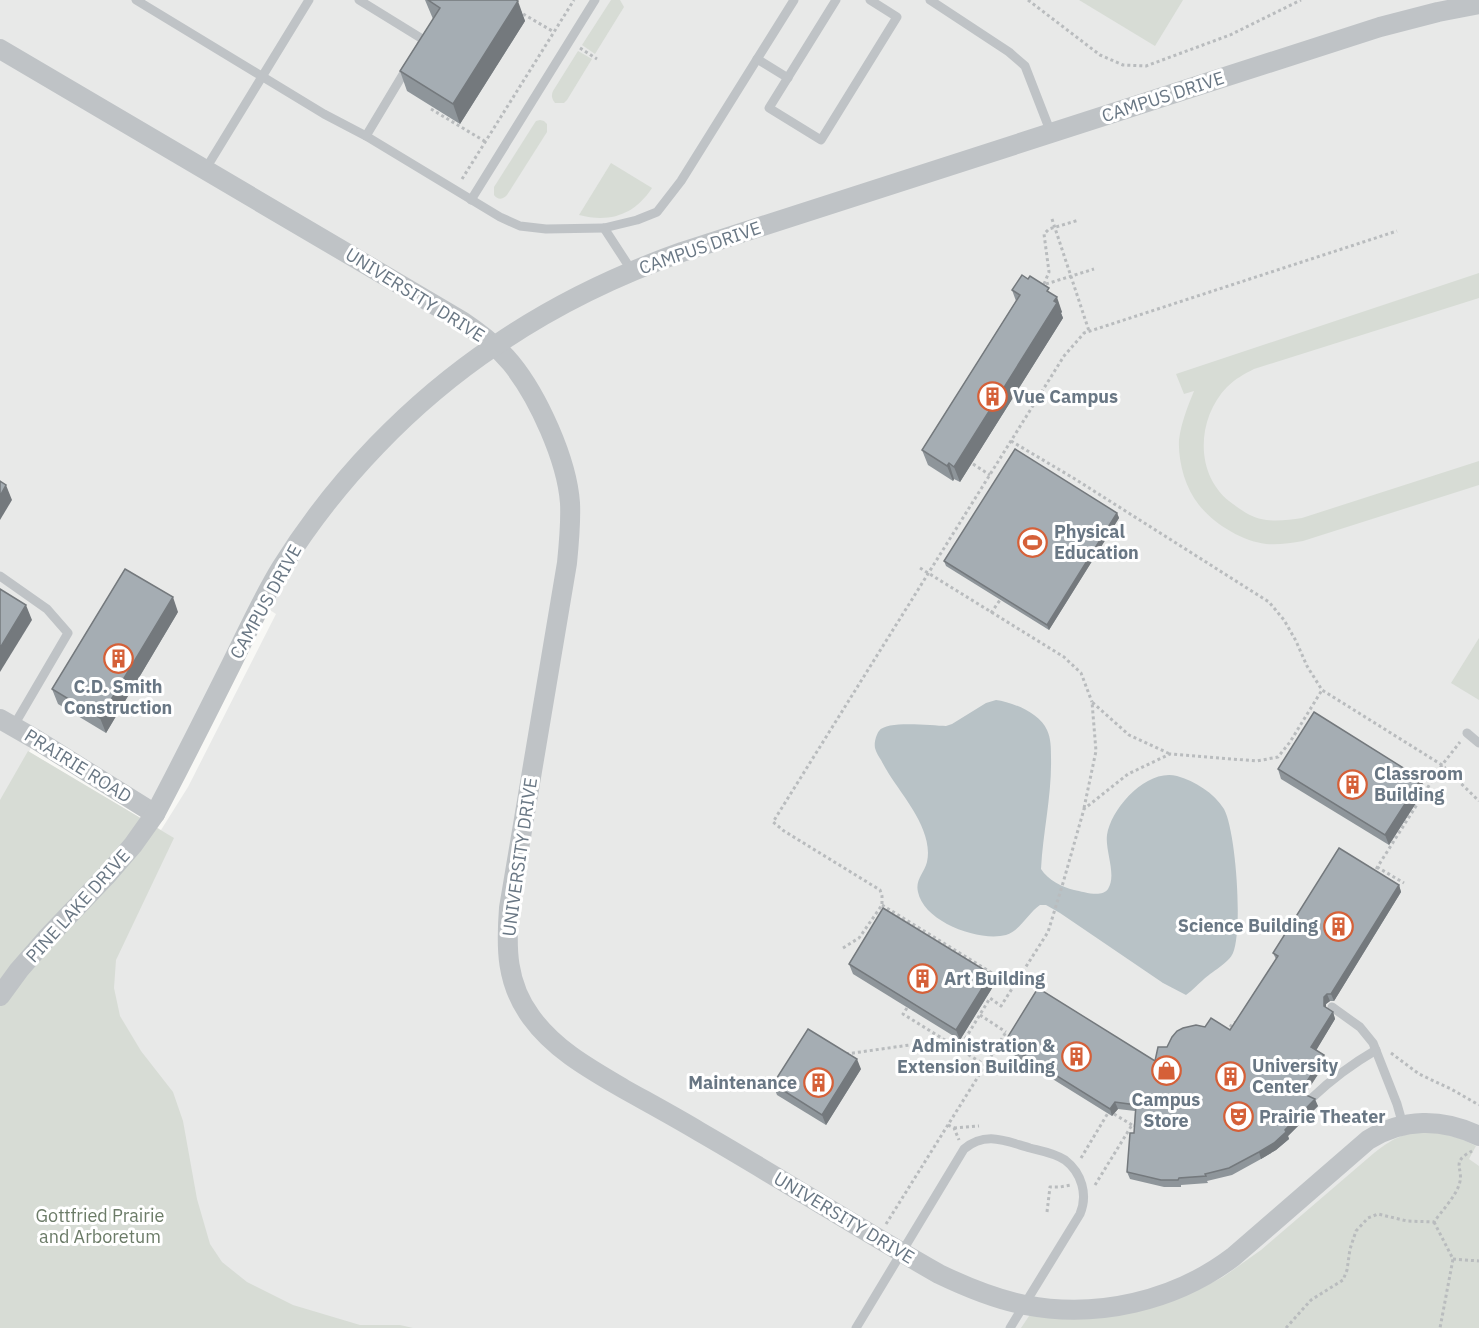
<svg xmlns="http://www.w3.org/2000/svg" width="1479" height="1328" font-family="'IBM Plex Sans',sans-serif">
<rect width="100%" height="100%" fill="#f8f8f5"/>
<path fill="#e8e9e8" fill-rule="evenodd" d="M0,0H1479V1328H0ZM262,605L276,614L188,787L161,830L29,752L35,739L155,814Z"/>
<g fill="#d7dcd5">
<path d="M611,0H620L624,7L595,54L582,45Z"/>
<path d="M1079,0H1183L1155,46Z"/>
<path d="M578,51L592,59L567,100L564,103H555C552,99 551,96 553,91Z"/>
<path d="M540,120L544,121L547,124V132L507,195C502,200 498,200 494,195V187L534,124L536,121Z"/>
<path d="M611,163L652,188C634,215 610,223 579,215Z"/>
<path d="M1479,273V298L1254,369C1244,374 1235,379 1227,387C1196,419 1194,477 1233,504C1241,510 1251,517 1261,519C1275,522 1288,520 1302,518L1479,461V485L1303,541C1291,543 1279,545 1266,544C1242,541 1214,524 1199,505C1185,488 1178,461 1179,440C1181,423 1188,406 1194,391L1184,394L1176,374Z"/>
<path d="M1479,638V700L1451,683Z"/>
<path d="M28,751L174,838L116,960L114,988L120,1016L141,1051L173,1092L183,1121L197,1199L210,1244L222,1262L247,1282L293,1305L360,1325H400L413,1328H0V800Z"/>
<path d="M1432,1131L1462,1139L1476,1146L1469,1159L1479,1166V1328H1021L1031,1313L1199,1289L1223,1277L1261,1250L1374,1153C1396,1136 1404,1133 1432,1131Z"/>
</g>
<path fill="#b8c2c6" d="M996,700C1012,702 1040,713 1047,730C1051,738 1051,749 1051,757C1052,795 1043,831 1041,869C1048,880 1062,887 1074,890C1084,892 1102,898 1108,889C1117,875 1105,851 1107,835C1111,808 1147,768 1177,776C1195,781 1214,793 1224,809C1236,831 1243,930 1233,953C1229,963 1211,972 1203,980C1197,985 1193,990 1186,995L1163,983L1060,913L1046,905H1040C1028,913 1020,931 1006,935C979,942 924,922 918,892C915,880 924,873 927,862C931,844 922,825 913,810C903,793 890,778 881,760C879,757 876,752 875,748C874,743 876,735 879,731C887,720 932,726 946,726L952,724L986,703Z"/>
<g fill="none" stroke-linecap="round" stroke-linejoin="round">
<g stroke="#b9bcbe" stroke-width="3" stroke-dasharray="3 3" stroke-linecap="butt">
<path d="M1028,0L1100,55L1123,65L1146,66L1230,35L1301,0"/>
<path d="M518,11L554,32"/>
<path d="M580,48L597,59"/>
<path d="M431,109L486,142"/>
<path d="M462,179L574,0"/>
<path d="M1052,219L1089,331"/>
<path d="M1044,284L1049,272L1044,234L1049,229L1079,220"/>
<path d="M1046,284L1094,269"/>
<path d="M1011,441L1075,479L1269,602L1284,620L1296,641L1307,666L1322,690L1442,765L1479,801"/>
<path d="M973,464L990,475"/>
<path d="M920,568L1064,657L1081,673L1092,702"/>
<path d="M991,613L1000,600"/>
<path d="M1084,808L1096,751L1092,702L1129,735L1170,754"/>
<path d="M1377,867L1404,883"/>
<path d="M1373,874L1442,765L1460,742"/>
<path d="M882,905L1013,986"/>
<path d="M843,948L859,938L882,905V896L880,890L784,831L773,822L1064,356L1084,333L1397,231"/>
<path d="M907,1008L903,1014L985,1065"/>
<path d="M980,1015L1006,1032"/>
<path d="M1230,1027L1233,1023L1238,1022"/>
<path d="M959,1049L990,998L1001,1006L1048,932L1063,883L1084,809L1128,774L1170,754L1257,761L1278,757L1290,742L1322,690"/>
<path d="M1391,1053L1419,1074L1451,1089L1479,1105"/>
<path d="M846,1054L945,1040"/>
<path d="M1114,1114L1132,1125"/>
<path d="M948,1125L954,1128L959,1140"/>
<path d="M954,1128L979,1126"/>
<path d="M1081,1158L1108,1113"/>
<path d="M1095,1185L1132,1125L1137,1126"/>
<path d="M1047,1212L1050,1187H1060L1071,1185"/>
<path d="M1434,1222L1453,1259L1440,1328"/>
<path d="M886,1224L1006,1032"/>
<path d="M1453,1259L1479,1261"/>
<path d="M1286,1328L1311,1300L1343,1280L1347,1270L1350,1249L1356,1231L1368,1218L1378,1214L1407,1221L1434,1222C1441,1212 1455,1197 1459,1185C1465,1168 1449,1163 1472,1151"/>
</g>
<g stroke="#bfc3c6" stroke-width="9">
<path d="M136,0L324,114L366,136L500,217L520,226L546,229L604,228L637,220L657,212L681,181L794,0"/>
<path d="M359,0L424,40L420,47"/>
<path d="M836,0L769,108L821,140L897,17L870,0"/>
<path d="M930,0L1009,52L1025,66L1051,133"/>
<path d="M757,59L788,78"/>
<path d="M366,136L408,66"/>
<path d="M205,170L309,0"/>
<path d="M471,200L595,0"/>
<path d="M604,228L632,271"/>
<path d="M0,576L47,609L68,633L13,727"/>
<path d="M1467,733L1479,743"/>
<path d="M1332,1007L1360,1027L1373,1043L1397,1104L1403,1125"/>
<path d="M1313,1097C1333,1078 1352,1064 1376,1050"/>
<path d="M856,1328L964,1149C986,1131 1005,1141 1030,1148C1042,1151 1055,1153 1065,1160C1082,1173 1088,1195 1080,1214L1010,1328"/>
</g>
<g stroke="#bfc3c6" stroke-width="20">
<path d="M0,49L462,321C480,333 497,346 511,363C538,396 567,460 570,503C571,523 569,543 567,563L509,908C506,948 506,983 531,1017C555,1050 590,1069 624,1089C649,1103 675,1117 700,1132C780,1178 858,1228 939,1274C966,1287 995,1299 1025,1305C1097,1319 1175,1301 1233,1257L1368,1140C1403,1118 1442,1118 1479,1136"/>
<path d="M0,719L35,739L155,814"/>
<path d="M0,996L19,970L46,939L108,874L133,845L155,814C181,765 206,715 231,665C247,633 262,599 281,568C335,481 411,402 496,345C553,306 617,275 682,252L1380,27L1438,12L1479,4"/>
</g>
</g>
<g fill="#8e959a">
<path d="M425,0H518L517,1L525,21L460,124L407,91L400,71L433,19Z"/>
<path d="M1012,290L1051,293L1062,312L1061,313L1063,318L960,482L954,479L953,481L928,465L922,450L1016,301Z"/>
<path d="M1117,513L1119,518L1049,630L946,566L944,561Z"/>
<path d="M178,612L106,733L58,704L52,689Z"/>
<path d="M1278,769L1425,789L1389,845L1281,779Z"/>
<path d="M1399,885L1401,892L1334,1001H1330L1326,1004V1008L1333,1012L1335,1019L1316,1050L1324,1055L1326,1062L1305,1094L1318,1106L1288,1136L1289,1139L1276,1150L1261,1159L1232,1175L1207,1181L1208,1183L1181,1185V1187H1164L1130,1179L1127,1172L1134,1133L1135,1111L1118,1109L1112,1116L1006,1050L1004,1043L1155,1061L1167,1047L1205,1027L1230,1030L1276,959L1273,953Z"/>
<path d="M849,964L991,974L994,985L960,1040L853,974Z"/>
<path d="M861,1069L826,1125L777,1095L773,1084Z"/>
</g>
<g fill="#74797d">
<path d="M518,1L525,21L460,124L453,104Z"/>
<path d="M1057,297L1062,312L1061,313L1063,318L960,482L954,467Z"/>
<path d="M949,463L954,479L953,481L947,466Z"/>
<path d="M6,485L12,500L0,520V496Z"/>
<path d="M1117,513L1119,518L1049,630L1047,625Z"/>
<path d="M173,597L178,612L106,733L100,718Z"/>
<path d="M26,605L32,620L0,672V648Z"/>
<path d="M1421,779L1425,789L1389,845L1385,835Z"/>
<path d="M1399,885L1401,892L1334,1001L1331,994Z"/>
<path d="M991,974L994,985L960,1040L956,1030Z"/>
<path d="M1327,994L1330,1001L1326,1004V1013L1324,1006V997Z"/>
<path d="M1333,1012L1335,1019L1314,1054L1311,1047Z"/>
<path d="M1324,1055L1326,1062L1304,1096L1302,1089Z"/>
<path d="M857,1059L861,1069L826,1125L822,1115Z"/>
<path d="M1315,1099L1318,1106L1288,1136L1289,1139L1276,1150L1261,1159L1259,1152L1285,1130Z"/>
<path d="M1115,1102L1118,1109L1112,1116L1110,1109Z"/>
</g>
<g fill="#a5adb3" stroke="#74797d" stroke-width="1.5">
<path d="M428,0H516L518,1L453,104L400,71L440,8Z"/>
<path d="M1022,275L1028,279L1030,276L1049,288L1047,291L1057,297L1054,301L1057,303L954,467L949,463L947,466L922,450L1020,295L1012,290Z"/>
<path d="M1015,449L1117,513L1047,625L944,561Z"/>
<path d="M0,481L6,485L0,496Z"/>
<path d="M125,569L173,597L100,718L52,689Z"/>
<path d="M0,589L26,605L0,648Z"/>
<path d="M1314,712L1421,779L1385,835L1278,769Z"/>
<path d="M1339,848L1399,885L1331,994H1327L1324,997V1006L1333,1012L1311,1047L1324,1055L1302,1089L1306,1095L1315,1099L1285,1130L1286,1132L1274,1143L1259,1152L1229,1168L1205,1174L1206,1176L1179,1178L1178,1180H1161L1127,1172L1130,1133H1134L1136,1105L1115,1102L1110,1109L1004,1043L1038,988L1155,1061L1158,1047H1167L1172,1037L1177,1031L1183,1028L1196,1025L1205,1027L1211,1018L1230,1030L1278,956L1273,953Z"/>
<path d="M883,908L991,974L956,1030L849,964Z"/>
<path d="M808,1029L857,1059L822,1115L773,1084Z"/>
</g>
<defs>
<symbol id="building-ring" viewBox="-11 -11 22 22"><circle r="9.5" fill="#fff" stroke="#d56038" stroke-width="1.5"/><path d="M-4-6H4V6H1V3H-1V6H-4ZM-2.5-4.3h1.7v1.8h-1.7ZM.8-4.3h1.7v1.8H.8ZM-2.5-1h1.7V.8h-1.7ZM.8-1h1.7V.8H.8Z" fill="#d56038"/></symbol>
<symbol id="stadium-ring" viewBox="-11 -11 22 22"><circle r="9.5" fill="#fff" stroke="#d56038" stroke-width="1.5"/><path d="M0-5a6.5 5 0 1 0 0 10a6.5 5 0 1 0 0-10ZM-3.5-1.8h7v3.6h-7Z" fill="#d56038"/></symbol>
<symbol id="shop-ring" viewBox="-11 -11 22 22"><circle r="9.5" fill="#fff" stroke="#d56038" stroke-width="1.5"/><path d="M-5-2.5h2.3a2.7 3.5 0 0 1 5.4 0H5L5.5 6h-11ZM-1.5-2.5h3a1.5 2.3 0 0 0-3 0Z" fill="#d56038"/></symbol>
<symbol id="theatre-ring" viewBox="-11 -11 22 22"><circle r="9.5" fill="#fff" stroke="#d56038" stroke-width="1.5"/><path d="M-5-5.5Q0-4 5-5.5V0Q5 5 0 6Q-5 5-5 0ZM-3.3-2.5H-1v1.5H-3.3ZM1-2.5H3.3v1.5H1ZM-2.8 1Q0 5.5 2.8 1Z" fill="#d56038"/></symbol>
</defs>
<g fill-rule="evenodd">
<use href="#building-ring" x="976" y="380" width="33" height="33"/>
<use href="#stadium-ring" x="1016" y="526" width="33" height="33"/>
<use href="#building-ring" x="102" y="642" width="33" height="33"/>
<use href="#building-ring" x="1336" y="768" width="33" height="33"/>
<use href="#building-ring" x="1322" y="910" width="33" height="33"/>
<use href="#building-ring" x="906" y="962" width="33" height="33"/>
<use href="#building-ring" x="1060" y="1040" width="33" height="33"/>
<use href="#shop-ring" x="1150" y="1054" width="33" height="33"/>
<use href="#building-ring" x="1214" y="1060" width="33" height="33"/>
<use href="#building-ring" x="802" y="1066" width="33" height="33"/>
<use href="#theatre-ring" x="1222" y="1100" width="33" height="33"/>
</g>
<g text-anchor="middle" stroke-width="6" stroke-linejoin="round" paint-order="stroke">
<g font-size="18" fill="#697784" stroke="#fff">
<text transform="translate(1163 97) rotate(-18)" y="6">CAMPUS DRIVE</text>
<text transform="translate(700 248) rotate(-19)" y="6">CAMPUS DRIVE</text>
<text transform="translate(415 295) rotate(32)" y="6">UNIVERSITY DRIVE</text>
<text transform="translate(266 602) rotate(-61)" y="6">CAMPUS DRIVE</text>
<text transform="translate(78 766) rotate(32)" y="6">PRAIRIE ROAD</text>
<text transform="translate(520 857) rotate(-82)" y="6">UNIVERSITY DRIVE</text>
<text transform="translate(78 906) rotate(-48)" y="6">PINE LAKE DRIVE</text>
<text transform="translate(844 1218) rotate(31)" y="6">UNIVERSITY DRIVE</text>
</g>
<g font-size="18" font-weight="bold" fill="#697784" stroke="#fff" text-anchor="start">
<text x="1013" y="403">Vue Campus</text>
<text x="1054" y="538">Physical<tspan x="1054" dy="21">Education</tspan></text>
<text x="118" y="693" text-anchor="middle">C.D. Smith<tspan x="118" dy="21">Construction</tspan></text>
<text x="1374" y="780">Classroom<tspan x="1374" dy="21">Building</tspan></text>
<text x="1318" y="932" text-anchor="end">Science Building</text>
<text x="944" y="985">Art Building</text>
<text x="1055" y="1052" text-anchor="end">Administration &amp;<tspan x="1055" dy="21">Extension Building</tspan></text>
<text x="1252" y="1072">University<tspan x="1252" dy="21">Center</tspan></text>
<text x="797" y="1089" text-anchor="end">Maintenance</text>
<text x="1166" y="1106" text-anchor="middle">Campus<tspan x="1166" dy="21">Store</tspan></text>
<text x="1259" y="1123">Prairie Theater</text>
</g>
<g font-size="18" fill="#6b7b67" stroke="#fff">
<text x="100" y="1222">Gottfried Prairie<tspan x="100" dy="21">and Arboretum</tspan></text>
</g>
</g>
</svg>
